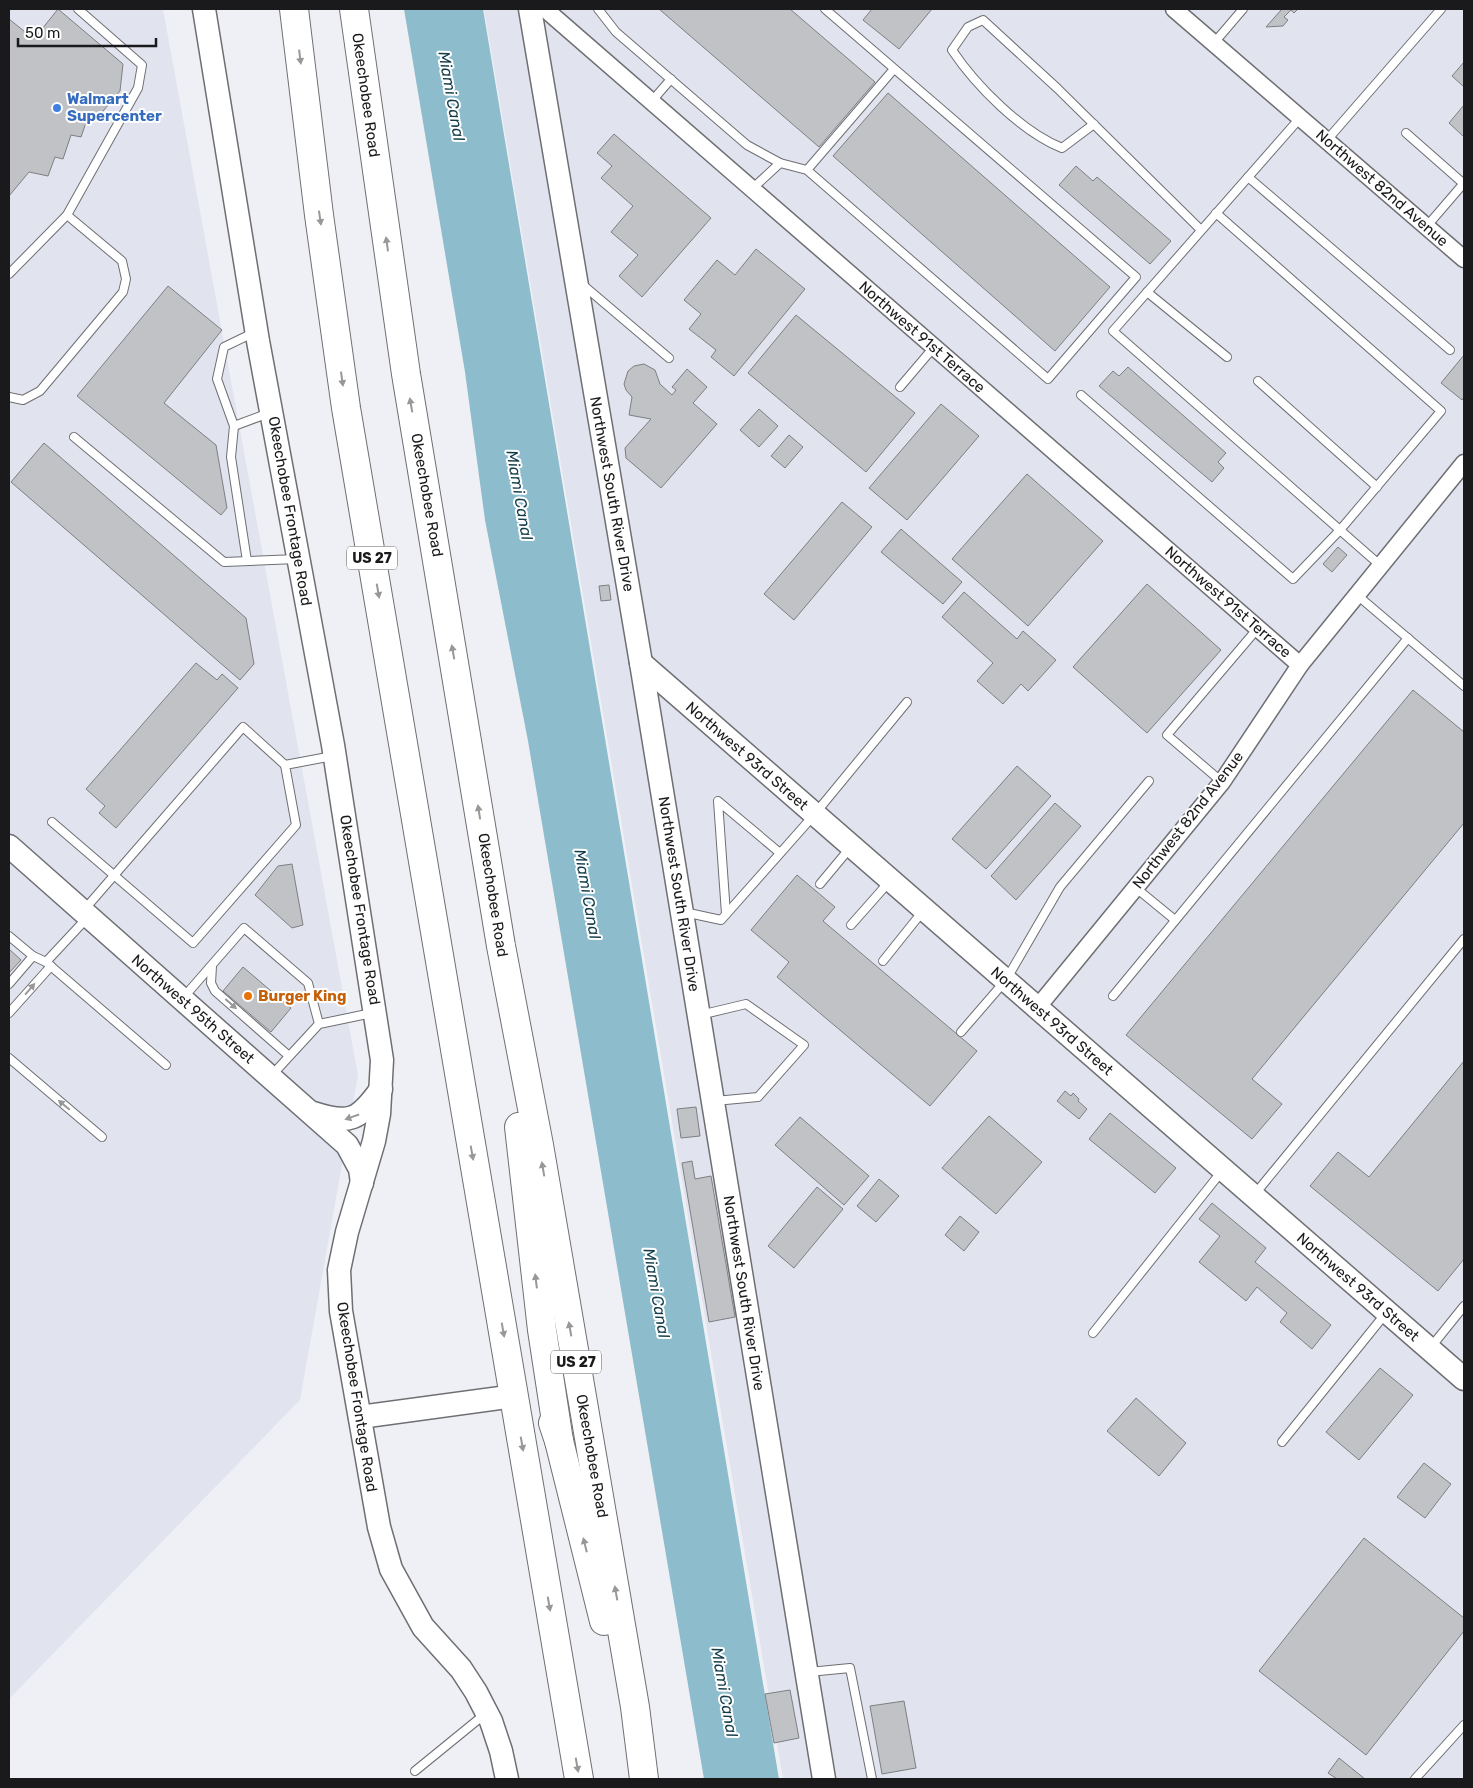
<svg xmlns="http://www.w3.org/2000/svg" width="1473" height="1788" font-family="Rubik,sans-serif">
<rect width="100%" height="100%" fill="#eff0f5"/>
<g fill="#e1e4ef">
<path d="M9,9H163L358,1075L300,1400L9,1699Z"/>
<path d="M484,9H1464V1779H783Z"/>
</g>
<path fill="#8dbdcd" d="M404,9H483L779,1779H704L528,741L485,520L465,372Z"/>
<g fill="#c1c2c6" stroke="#7d7f82">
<path d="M58,9L123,64L120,91L98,117L89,114L81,137L71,135L63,159L55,157L48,176L29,172L9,196V19L34,39Z"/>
<path d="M659,9H790L875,82L819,147Z"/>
<path d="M872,9H932L899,49L863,20Z"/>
<path d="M1282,9H1298L1294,13L1291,10L1284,17L1288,20L1283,26L1266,27Z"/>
<path d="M1464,62V87L1452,76Z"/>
<path d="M888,93L1110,287L1055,351L833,156Z"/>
<path d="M1464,105V137L1449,123Z"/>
<path d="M614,134L711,218L642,297L619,276L638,255L611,232L633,206L601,178L612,166L597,153Z"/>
<path d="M1076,166L1093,181L1097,177L1171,241L1150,264L1059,185Z"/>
<path d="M756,249L805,289L734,376L711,357L716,350L689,329L701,314L684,300L717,260L735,275Z"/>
<path d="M168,286L222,330L164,403L216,445L227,508L221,515L77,396Z"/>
<path d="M796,315L915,413L866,472L748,373Z"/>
<path d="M1464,355V397L1462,400L1441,383Z"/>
<path d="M644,364L655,370L660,384L672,395L676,390L672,387L687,369L707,387L693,403L717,424L661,488L626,458L625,448L651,419L629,415L632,397L626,390L624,384L628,371L634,366Z"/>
<path d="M1128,367L1226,453L1218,462L1224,468L1212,482L1099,386L1113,371L1119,376Z"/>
<path d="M941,404L979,436L907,520L869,488Z"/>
<path d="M759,409L778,426L759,447L740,430Z"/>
<path d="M789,435L803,447L785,468L771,456Z"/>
<path d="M44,443L246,618L254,664L240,680L11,482Z"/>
<path d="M1027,474L1103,541L1028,626L952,559Z"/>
<path d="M842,502L872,527L794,620L764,594Z"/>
<path d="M901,529L962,582L943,604L881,552Z"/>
<path d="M1338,547L1347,555L1332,572L1323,564Z"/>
<path d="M1147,584L1221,650L1147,733L1073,667Z"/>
<path d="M609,585L611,600L601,601L599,586Z"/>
<path d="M964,592L1017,639L1023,631L1056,660L1028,691L1021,684L1003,704L977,681L993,663L942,617Z"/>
<path d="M196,663L217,680L222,674L238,688L116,828L99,813L105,806L86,789Z"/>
<path d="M1413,690L1464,732V823L1252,1079L1282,1104L1252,1139L1126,1035Z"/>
<path d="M1017,766L1051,796L986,869L952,839Z"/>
<path d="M1055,803L1081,826L1016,900L991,876Z"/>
<path d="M292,864L303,925L292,928L255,895L278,866Z"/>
<path d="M797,875L835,907L823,921L977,1051L930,1106L777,977L789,962L751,930Z"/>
<path d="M9,949L21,960L9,973Z"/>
<path d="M243,967L291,1008L271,1032L223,991Z"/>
<path d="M1464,1061V1259L1438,1291L1310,1186L1338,1152L1369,1177Z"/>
<path d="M1065,1091L1071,1096L1073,1093L1079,1099L1078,1101L1087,1109L1079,1119L1057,1101Z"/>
<path d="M696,1107L700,1136L681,1138L677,1109Z"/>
<path d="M1110,1113L1176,1168L1155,1193L1089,1139Z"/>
<path d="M989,1116L1042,1162L996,1214L942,1168Z"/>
<path d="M800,1117L869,1176L844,1205L775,1145Z"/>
<path d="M692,1161L695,1179L711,1176L735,1317L709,1322L682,1163Z"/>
<path d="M879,1179L899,1196L876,1222L857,1206Z"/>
<path d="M817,1187L843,1209L794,1268L768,1246Z"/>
<path d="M1212,1203L1266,1248L1255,1262L1331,1325L1312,1349L1280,1322L1287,1313L1257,1287L1246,1301L1199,1262L1220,1236L1199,1219Z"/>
<path d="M960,1216L979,1232L964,1251L945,1235Z"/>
<path d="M1380,1368L1413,1395L1359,1460L1326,1432Z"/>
<path d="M1136,1398L1186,1443L1159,1476L1107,1431Z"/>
<path d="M1424,1463L1451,1484L1425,1518L1397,1497Z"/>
<path d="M1364,1538L1464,1618V1631L1366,1755L1259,1671Z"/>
<path d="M790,1690L799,1738L774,1743L765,1694Z"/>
<path d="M904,1701L916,1768L882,1774L870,1706Z"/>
<path d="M1339,1758L1365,1779H1337L1328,1773Z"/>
</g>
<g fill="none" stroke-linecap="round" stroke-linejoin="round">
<defs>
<g id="lane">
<path d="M598,9L616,32L747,145L780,163"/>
<path d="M825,9L1136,277L1048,379L807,170L894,69"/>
<path d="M1214,43L1243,9"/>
<path d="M651,102L671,79"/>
<path d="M1300,118L1113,331L1381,566"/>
<path d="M1094,124L1062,148C1022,132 976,86 952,50L968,27L983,20L1057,88L1201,230"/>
<path d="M1406,133L1464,184"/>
<path d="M1327,140L1441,9"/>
<path d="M1248,177L1450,350"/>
<path d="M752,189L780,163L807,170"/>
<path d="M1427,226L1464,183"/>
<path d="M9,274L67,215L138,88L142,65L78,9"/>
<path d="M583,285L669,358"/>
<path d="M1147,292L1227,357"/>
<path d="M1258,381L1377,487"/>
<path d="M900,387L934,347"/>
<path d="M1081,395L1293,579L1340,530L1441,411L1216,213"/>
<path d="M9,397L23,400L40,391L123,292L126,279L122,261L67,215"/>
<path d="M234,426L269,413"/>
<path d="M74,437L224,562L297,559"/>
<path d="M247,561L231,457L234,426L217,379L224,347L255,332"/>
<path d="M1357,595L1464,686"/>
<path d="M1222,782L1167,735L1258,628"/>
<path d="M52,822L193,943L296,825L285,765L333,756"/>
<path d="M820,884L850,848"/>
<path d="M1136,888L1175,920"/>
<path d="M84,910L243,727L285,765"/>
<path d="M684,912L721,920L814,815L907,702"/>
<path d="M726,914L718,801L780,853"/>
<path d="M851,925L889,882"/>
<path d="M9,936L33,956L46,962L87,918"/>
<path d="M883,961L923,911"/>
<path d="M46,962L166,1065"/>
<path d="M212,966L211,983L215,991L289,1056"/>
<path d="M9,984L33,956"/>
<path d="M1113,996L1408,638"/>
<path d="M183,998L244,928L308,983L319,1024"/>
<path d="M9,1013L51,966"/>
<path d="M700,1015L746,1004L804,1045L758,1097L715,1101"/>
<path d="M961,1032L1006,980L1060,887L1149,781"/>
<path d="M9,1058L102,1137"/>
<path d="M272,1075L319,1024L372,1013"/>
<path d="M1255,1194L1464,939"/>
<path d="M1093,1333L1222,1171"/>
<path d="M1431,1347L1464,1306"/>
<path d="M1282,1442L1386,1313"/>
<path d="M809,1672L850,1668L872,1779"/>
<path d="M415,1771L485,1714"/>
<path d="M1415,1779L1464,1725"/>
</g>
<g id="street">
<path d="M545,9L1300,665"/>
<path d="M1174,9L1464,259"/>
<path d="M1037,1008L1222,782L1300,665L1464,463"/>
</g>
<g id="secondary">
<path d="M204,9L258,341L333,745L382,1060L379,1114L374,1141L347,1232L339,1270L341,1311L379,1527L391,1569L423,1627L461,1669L476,1692L491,1721L501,1751L507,1779"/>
<path d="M530,9L641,663L824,1779"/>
<path d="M641,663L1464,1379"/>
<path d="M9,846L347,1145L360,1169L362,1183"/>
<path d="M313,1113C350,1125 359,1120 381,1089"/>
<path d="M360,1417L514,1396"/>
</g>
<g id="highway">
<path d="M294,9L319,215L346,408L579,1779"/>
<path d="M354,9L406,374L501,946L539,1145L635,1707L644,1779"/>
<path d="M519,1127L542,1330L559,1441"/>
<path d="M553,1423L559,1441L604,1621"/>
</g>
</defs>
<use href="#lane" stroke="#6e6f73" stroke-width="10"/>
<use href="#street" stroke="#6e6f73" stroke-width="19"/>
<use href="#secondary" stroke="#6e6f73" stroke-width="25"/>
<use href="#highway" stroke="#6e6f73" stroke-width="30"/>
<use href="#lane" stroke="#fff" stroke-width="8"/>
<use href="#street" stroke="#fff" stroke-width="16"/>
<use href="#secondary" stroke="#fff" stroke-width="22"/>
<use href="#highway" stroke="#fff" stroke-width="28"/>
</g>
<defs><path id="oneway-solid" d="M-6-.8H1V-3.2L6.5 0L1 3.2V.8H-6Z" transform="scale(1.25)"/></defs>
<g fill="#989899">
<use href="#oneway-solid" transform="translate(300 57) rotate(83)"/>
<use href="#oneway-solid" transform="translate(320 218) rotate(82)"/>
<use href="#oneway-solid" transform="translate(387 244) rotate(-98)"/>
<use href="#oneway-solid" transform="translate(342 379) rotate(82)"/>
<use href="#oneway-solid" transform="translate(411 405) rotate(-100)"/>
<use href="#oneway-solid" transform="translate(378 591) rotate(80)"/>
<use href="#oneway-solid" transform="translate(453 652) rotate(-100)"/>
<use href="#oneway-solid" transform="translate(479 812) rotate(-99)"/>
<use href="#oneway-solid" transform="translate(30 989) rotate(-49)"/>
<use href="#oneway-solid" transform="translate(231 1004) rotate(41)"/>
<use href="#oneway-solid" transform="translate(64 1105) rotate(-140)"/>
<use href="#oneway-solid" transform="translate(352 1117) rotate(161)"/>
<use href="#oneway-solid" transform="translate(472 1153) rotate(80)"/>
<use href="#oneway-solid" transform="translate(543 1169) rotate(-100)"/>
<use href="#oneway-solid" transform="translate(536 1281) rotate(-97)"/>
<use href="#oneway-solid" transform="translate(570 1329) rotate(-100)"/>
<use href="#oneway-solid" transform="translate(503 1330) rotate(80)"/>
<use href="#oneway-solid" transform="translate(522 1444) rotate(80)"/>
<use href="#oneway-solid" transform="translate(585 1545) rotate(-104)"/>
<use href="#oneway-solid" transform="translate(616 1593) rotate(-100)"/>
<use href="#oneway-solid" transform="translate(549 1604) rotate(80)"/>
<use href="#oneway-solid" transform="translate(577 1765) rotate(80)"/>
</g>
<circle fill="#3f7fe0" stroke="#fff" stroke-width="2" cx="57" cy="108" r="5"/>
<circle fill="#e8710a" stroke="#fff" stroke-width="2" cx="248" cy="996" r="5"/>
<g text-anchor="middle" stroke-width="4" stroke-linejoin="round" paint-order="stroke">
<g fill="#fff" stroke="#5f5f60" stroke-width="1">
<rect x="347" y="546.5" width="50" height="23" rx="4"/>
<rect x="551" y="1350.5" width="50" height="23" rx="4"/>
</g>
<g font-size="14" font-weight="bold" fill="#1a1a1c">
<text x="372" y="563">US 27</text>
<text x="576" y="1367">US 27</text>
</g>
<g font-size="15" fill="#1a1a1c" stroke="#fff">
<text transform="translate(366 95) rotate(82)" y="5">Okeechobee Road</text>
<text transform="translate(1382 188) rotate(41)" y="5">Northwest 82nd Avenue</text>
<text transform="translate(922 337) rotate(41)" y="5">Northwest 91st Terrace</text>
<text transform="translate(612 494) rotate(80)" y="5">Northwest South River Drive</text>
<text transform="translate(427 495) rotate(80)" y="5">Okeechobee Road</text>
<text transform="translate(290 511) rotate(80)" y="5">Okeechobee Frontage Road</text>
<text transform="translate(1228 602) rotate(41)" y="5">Northwest 91st Terrace</text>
<text transform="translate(747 756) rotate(41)" y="5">Northwest 93rd Street</text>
<text transform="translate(1188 820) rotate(-52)" y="5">Northwest 82nd Avenue</text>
<text transform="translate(679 894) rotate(81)" y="5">Northwest South River Drive</text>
<text transform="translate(493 895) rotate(81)" y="5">Okeechobee Road</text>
<text transform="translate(360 910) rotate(81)" y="5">Okeechobee Frontage Road</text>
<text transform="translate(193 1009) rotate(41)" y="5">Northwest 95th Street</text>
<text transform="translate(1052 1021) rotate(41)" y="5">Northwest 93rd Street</text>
<text transform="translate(1358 1287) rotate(41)" y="5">Northwest 93rd Street</text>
<text transform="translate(744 1293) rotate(81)" y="5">Northwest South River Drive</text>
<text transform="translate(357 1397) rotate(81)" y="5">Okeechobee Frontage Road</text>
<text transform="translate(592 1456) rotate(80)" y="5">Okeechobee Road</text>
</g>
<g font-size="15" font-weight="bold" fill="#366cbe" stroke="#fff" text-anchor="start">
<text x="67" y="104">Walmart<tspan x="67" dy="17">Supercenter</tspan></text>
</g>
<g font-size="15" font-weight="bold" fill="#c56008" stroke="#fff" text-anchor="start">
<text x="258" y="1001">Burger King</text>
</g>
<g font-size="16" font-style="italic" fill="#123c49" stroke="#fff">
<text transform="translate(452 96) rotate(80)" y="6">Miami Canal</text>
<text transform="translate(520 495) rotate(80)" y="6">Miami Canal</text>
<text transform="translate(588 894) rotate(80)" y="6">Miami Canal</text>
<text transform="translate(657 1293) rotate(80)" y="6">Miami Canal</text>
<text transform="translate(725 1692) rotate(80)" y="6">Miami Canal</text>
</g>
</g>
<rect width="1473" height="1788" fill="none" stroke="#1a1a1c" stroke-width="20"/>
<path d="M18 38v8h138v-8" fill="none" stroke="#1a1a1c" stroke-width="2.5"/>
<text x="25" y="38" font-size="15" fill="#1a1a1c" stroke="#ffffff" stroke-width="4" paint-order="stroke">50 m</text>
</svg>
